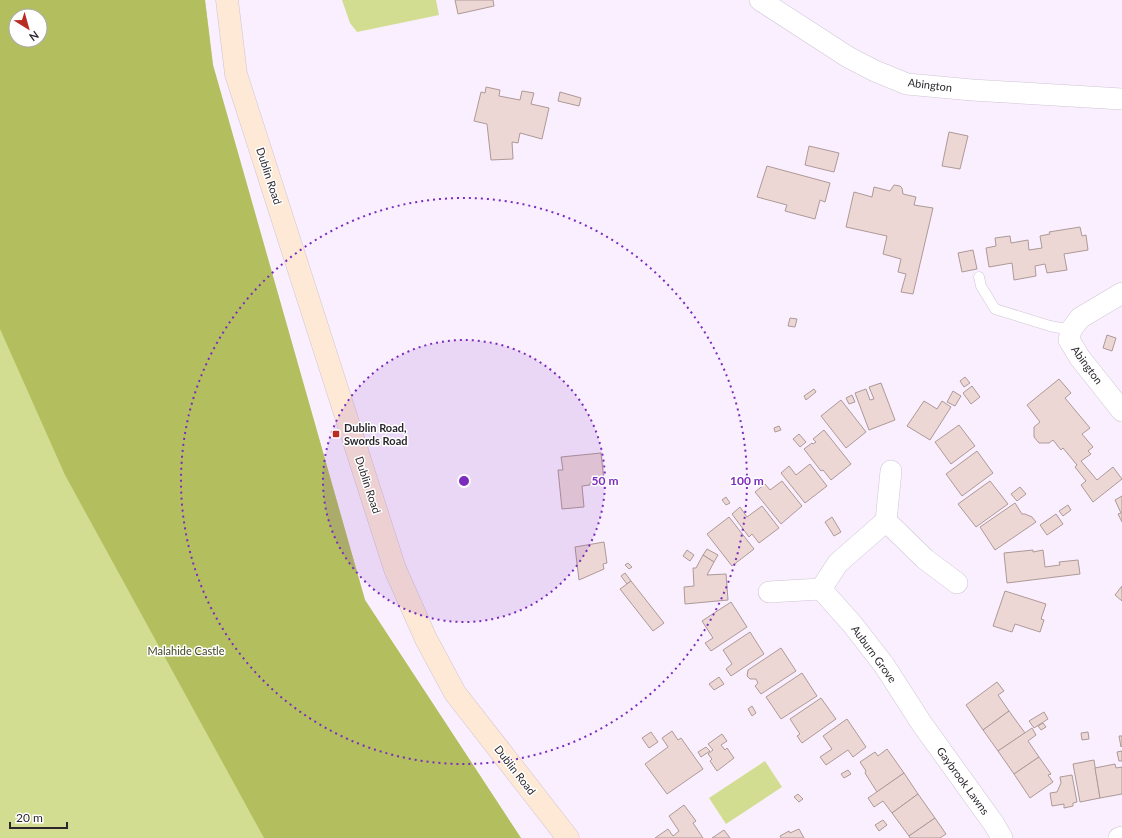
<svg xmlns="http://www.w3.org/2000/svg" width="1122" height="838" font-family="Lato,sans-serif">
<rect width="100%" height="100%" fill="#faeffe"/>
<g fill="#d2dd91" fill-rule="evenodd">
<path d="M0,0H205L213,65L365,600L521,838H0ZM16,16H40V40H16Z"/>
<path d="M342,0H436L439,15L357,32L350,23Z"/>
<path d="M765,761L782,787L726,824L709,798Z"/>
</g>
<path fill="#b3bf5f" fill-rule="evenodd" d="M0,0H205L213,65L365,600L521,838H264L65,475L0,329ZM16,16H40V40H16Z"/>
<g fill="#ecd7d5" stroke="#ad9997">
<path d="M455,0H493L494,6L458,14Z"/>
<path d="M486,87L500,90L499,96L520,100L522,91L534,93L531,104L549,108L542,139L520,133L518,143L512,142L513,159L491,160L487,124L474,121L481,92L485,93Z"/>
<path d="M560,92L581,98L579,106L558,101Z"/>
<path d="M949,132L968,136L960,169L942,166Z"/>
<path d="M809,146L839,153L834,172L805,165Z"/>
<path d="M767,166L830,183L825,202L820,200L815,219L785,211L787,205L757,197Z"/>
<path d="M894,185L900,186L902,188L903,194L916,197L914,205L933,208L913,294L901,292L906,274L898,272L901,259L883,254L887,236L846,227L854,192L872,197L874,187L890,191Z"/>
<path d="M1080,227L1082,236L1086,235L1088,250L1064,254L1067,270L1047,273L1045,264L1035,266L1036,276L1014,280L1012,263L989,267L986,248L996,246L995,238L1010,236L1011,243L1028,240L1029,250L1042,248L1040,236L1050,234L1049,232Z"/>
<path d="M973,250L977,269L962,272L958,253Z"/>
<path d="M790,318L797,319L795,327L788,326Z"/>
<path d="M1107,335L1116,338L1112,351L1103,348Z"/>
<path d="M965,377L970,383L964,387L960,381Z"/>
<path d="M1059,379L1071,393L1065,398L1090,428L1082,434L1093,447L1088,451L1091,454L1081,461L1097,480L1113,467L1122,479L1093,502L1081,485L1086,481L1075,467L1077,465L1063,448L1061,450L1053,440L1049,443H1039L1034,437V427L1040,422L1027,405Z"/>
<path d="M881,383L895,420L869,430L855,393L866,389L870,400L874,399L869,387Z"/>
<path d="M972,386L980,397L971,404L963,393Z"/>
<path d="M814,389L816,392L806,400L804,396Z"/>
<path d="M953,391L961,396L955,406L947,402Z"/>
<path d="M852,395L855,402L849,404L846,398Z"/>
<path d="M841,400L866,432L846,448L821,416Z"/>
<path d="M924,401L937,409L942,401L951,407L930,440L907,426Z"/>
<path d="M959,425L975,446L951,464L935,442Z"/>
<path d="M779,426L781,430L775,432L774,428Z"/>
<path d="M824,430L851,464L831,480L823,470L821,471L804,449L812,443L813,444L816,442L813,439Z"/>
<path d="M799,434L806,442L800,447L793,439Z"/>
<path d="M977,451L993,473L962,496L946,474Z"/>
<path d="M601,453L604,481L590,483V485L582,486L584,507L562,509L558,470H563L561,457Z"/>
<path d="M810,464L827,486L805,503L781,473L789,466L796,475Z"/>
<path d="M782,481L802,506L781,524L755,492L765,484L770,490Z"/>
<path d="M990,481L1008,504L976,527L958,504Z"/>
<path d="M1020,487L1026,494L1017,501L1011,494Z"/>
<path d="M1122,496V522L1118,514L1121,513L1115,500Z"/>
<path d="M726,497L730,503L726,505L722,500Z"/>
<path d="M1015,503L1022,514H1025L1032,517L1036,522L995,550L980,527Z"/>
<path d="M1068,505L1071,510L1063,516L1059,511Z"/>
<path d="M762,506L779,528L759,543L752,534L749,537L732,514L740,507L747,517Z"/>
<path d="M1056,514L1063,524L1047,535L1040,525Z"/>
<path d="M729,517L754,549L732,566L707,534Z"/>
<path d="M832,517L841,532L834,536L825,522Z"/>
<path d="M604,542L607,563L603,564L604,569L579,580L575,547Z"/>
<path d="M707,549L718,555L714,562L703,555Z"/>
<path d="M687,550L694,555L690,561L683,556Z"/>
<path d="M1033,550V552L1043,550L1045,567L1060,565L1059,562L1078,560L1080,574L1007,583L1004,553Z"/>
<path d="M703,555L714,562L707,575L726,574L728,600L685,604L684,587L694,586L693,568H696Z"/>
<path d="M628,563L632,567L629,569L625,565Z"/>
<path d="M625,573L631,581L627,584L621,576Z"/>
<path d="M631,581L664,623L653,631L620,589Z"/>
<path d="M1122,586V601L1115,595Z"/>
<path d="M1005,591L1046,604L1041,619L1044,620L1040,632L1015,624L1012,632L993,626Z"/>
<path d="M731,602L747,627L711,651L705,643L713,638L702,621Z"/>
<path d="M750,632L764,654L731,676L726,669L732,664L723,650Z"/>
<path d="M781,648L796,671L761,694L755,686L758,683L756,679H750L747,676L748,670Z"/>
<path d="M802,673L817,696L781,719L766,697Z"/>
<path d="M719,677L724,684L714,690L709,684Z"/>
<path d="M997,682L1004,691L998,695L1009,711L983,730L966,705Z"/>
<path d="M821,698L836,719L802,743L797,736L800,734L790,719Z"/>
<path d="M752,706L756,713L752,716L748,709Z"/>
<path d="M1009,711L1025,733L998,751L983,730Z"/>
<path d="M1044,712L1048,719L1034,728L1029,721Z"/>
<path d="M847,719L866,747L853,757L848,750L826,765L820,757L832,749L823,736Z"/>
<path d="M1043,723L1046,727L1041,730L1038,726Z"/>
<path d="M1032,728L1036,735L1028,741L1039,757L1014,774L998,751Z"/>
<path d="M672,731L678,740L681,738L703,769L667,794L645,764L668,747L662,738Z"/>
<path d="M651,732L658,742L649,748L642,738Z"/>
<path d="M1088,732L1089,739L1082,740L1081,733Z"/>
<path d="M722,734L727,741L721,745L725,750L727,748L734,758L717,771L710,761L712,759L708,754L713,750L708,744Z"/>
<path d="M1119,736H1122V746L1121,747Z"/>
<path d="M706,747L710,751L701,757L698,752Z"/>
<path d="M887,749L904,773L877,792L865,773L866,771L860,762L875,752L878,756Z"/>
<path d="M1122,751V761H1119L1117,752Z"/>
<path d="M1039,757L1051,774L1048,775L1053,782L1030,798L1014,774Z"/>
<path d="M1094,760L1100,798L1080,802L1073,764Z"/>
<path d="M1115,764L1116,768L1122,767V794L1100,798L1095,768Z"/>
<path d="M848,770L851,774L844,778L841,774Z"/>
<path d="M904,773L918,794L892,813L883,801L874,807L868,798Z"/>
<path d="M1072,775L1077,802L1073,803V806L1064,808V804L1052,806L1050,793L1057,792L1061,783L1060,777Z"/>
<path d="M798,794L803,799L799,802L794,797Z"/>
<path d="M918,794L935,818L909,836L892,813Z"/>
<path d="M684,805L696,821L693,823L703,838H655L668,829L673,836L679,831L669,816Z"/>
<path d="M935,818L946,834L940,838H910L909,836Z"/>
<path d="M883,820L887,825L879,831L875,825Z"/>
<path d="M799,829L804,838H781L780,836L789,831L790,833Z"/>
<path d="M724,830L730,838H712Z"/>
</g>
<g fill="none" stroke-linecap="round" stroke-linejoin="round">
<defs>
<path id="service" d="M979,277L981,286L995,309L1050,326L1071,330"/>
<g id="minor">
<path d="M760,0L848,57L875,71L907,84L972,90L1122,99"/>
<path d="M1122,293L1080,318L1071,330L1069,340L1080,358L1122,411"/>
<path d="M886,521L891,471"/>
<path d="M957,583L925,559L886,521L838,563L821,589L853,625L884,665L922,724L994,824L1002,838"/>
<path d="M769,592L821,589"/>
<path d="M1119,838L1122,837"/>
</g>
<path id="secondary" d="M227,0L236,74L395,569L426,639L455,693L568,838"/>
</defs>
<use href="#service" stroke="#cfc5d4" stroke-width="11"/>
<use href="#minor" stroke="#cfc5d4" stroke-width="22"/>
<use href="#secondary" stroke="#cfc5d4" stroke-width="23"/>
<use href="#service" stroke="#fff" stroke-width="10"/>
<use href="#minor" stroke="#fff" stroke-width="21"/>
<use href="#secondary" stroke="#fde9d5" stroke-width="22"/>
</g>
<circle cx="464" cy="481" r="141" fill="#7b2cbf" fill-opacity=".12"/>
<g fill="none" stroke="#7b2cbf" stroke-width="2" stroke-dasharray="2 4">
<circle cx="464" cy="481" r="141"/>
<circle cx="464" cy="481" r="283"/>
</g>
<rect fill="#b92c21" stroke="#fff" stroke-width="1.5" x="332" y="430" width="8" height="8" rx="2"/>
<g text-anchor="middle" stroke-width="3" stroke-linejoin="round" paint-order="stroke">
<g font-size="11" fill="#2b272d" stroke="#fff">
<text transform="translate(930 85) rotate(7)" y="4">Abington</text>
<text transform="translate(269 176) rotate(72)" y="4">Dublin Road</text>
<text transform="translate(1087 365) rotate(54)" y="4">Abington</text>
<text transform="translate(368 485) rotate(72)" y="4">Dublin Road</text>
<text transform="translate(874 654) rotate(54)" y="4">Auburn Grove</text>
<text transform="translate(515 770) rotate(52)" y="4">Dublin Road</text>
<text transform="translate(963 781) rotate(54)" y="4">Gaybrook Lawns</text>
</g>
<g font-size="11" font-weight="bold" fill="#2b272d" stroke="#fff" text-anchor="start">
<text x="344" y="432">Dublin Road,<tspan x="344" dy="13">Swords Road</tspan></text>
</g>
<g font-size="11" fill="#41461e" stroke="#fff">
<text x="186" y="655">Malahide Castle</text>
</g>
</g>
<circle cx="464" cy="481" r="6" fill="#7b2cbf" stroke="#fff" stroke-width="2"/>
<g font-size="12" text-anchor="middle" font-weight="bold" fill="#7b2cbf" stroke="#fff" stroke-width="3" stroke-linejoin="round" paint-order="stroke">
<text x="605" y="485">50 m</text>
<text x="747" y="485">100 m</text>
</g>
<g transform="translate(28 28) rotate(143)"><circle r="19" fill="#ffffff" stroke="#aaa9ab"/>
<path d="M0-3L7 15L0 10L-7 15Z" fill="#b92c21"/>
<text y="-6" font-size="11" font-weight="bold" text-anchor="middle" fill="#2b272d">N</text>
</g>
<path d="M10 822v6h57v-6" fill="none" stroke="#2b272d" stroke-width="2"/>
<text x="16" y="822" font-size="12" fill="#2b272d" stroke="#ffffff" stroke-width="3" paint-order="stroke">20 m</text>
</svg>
